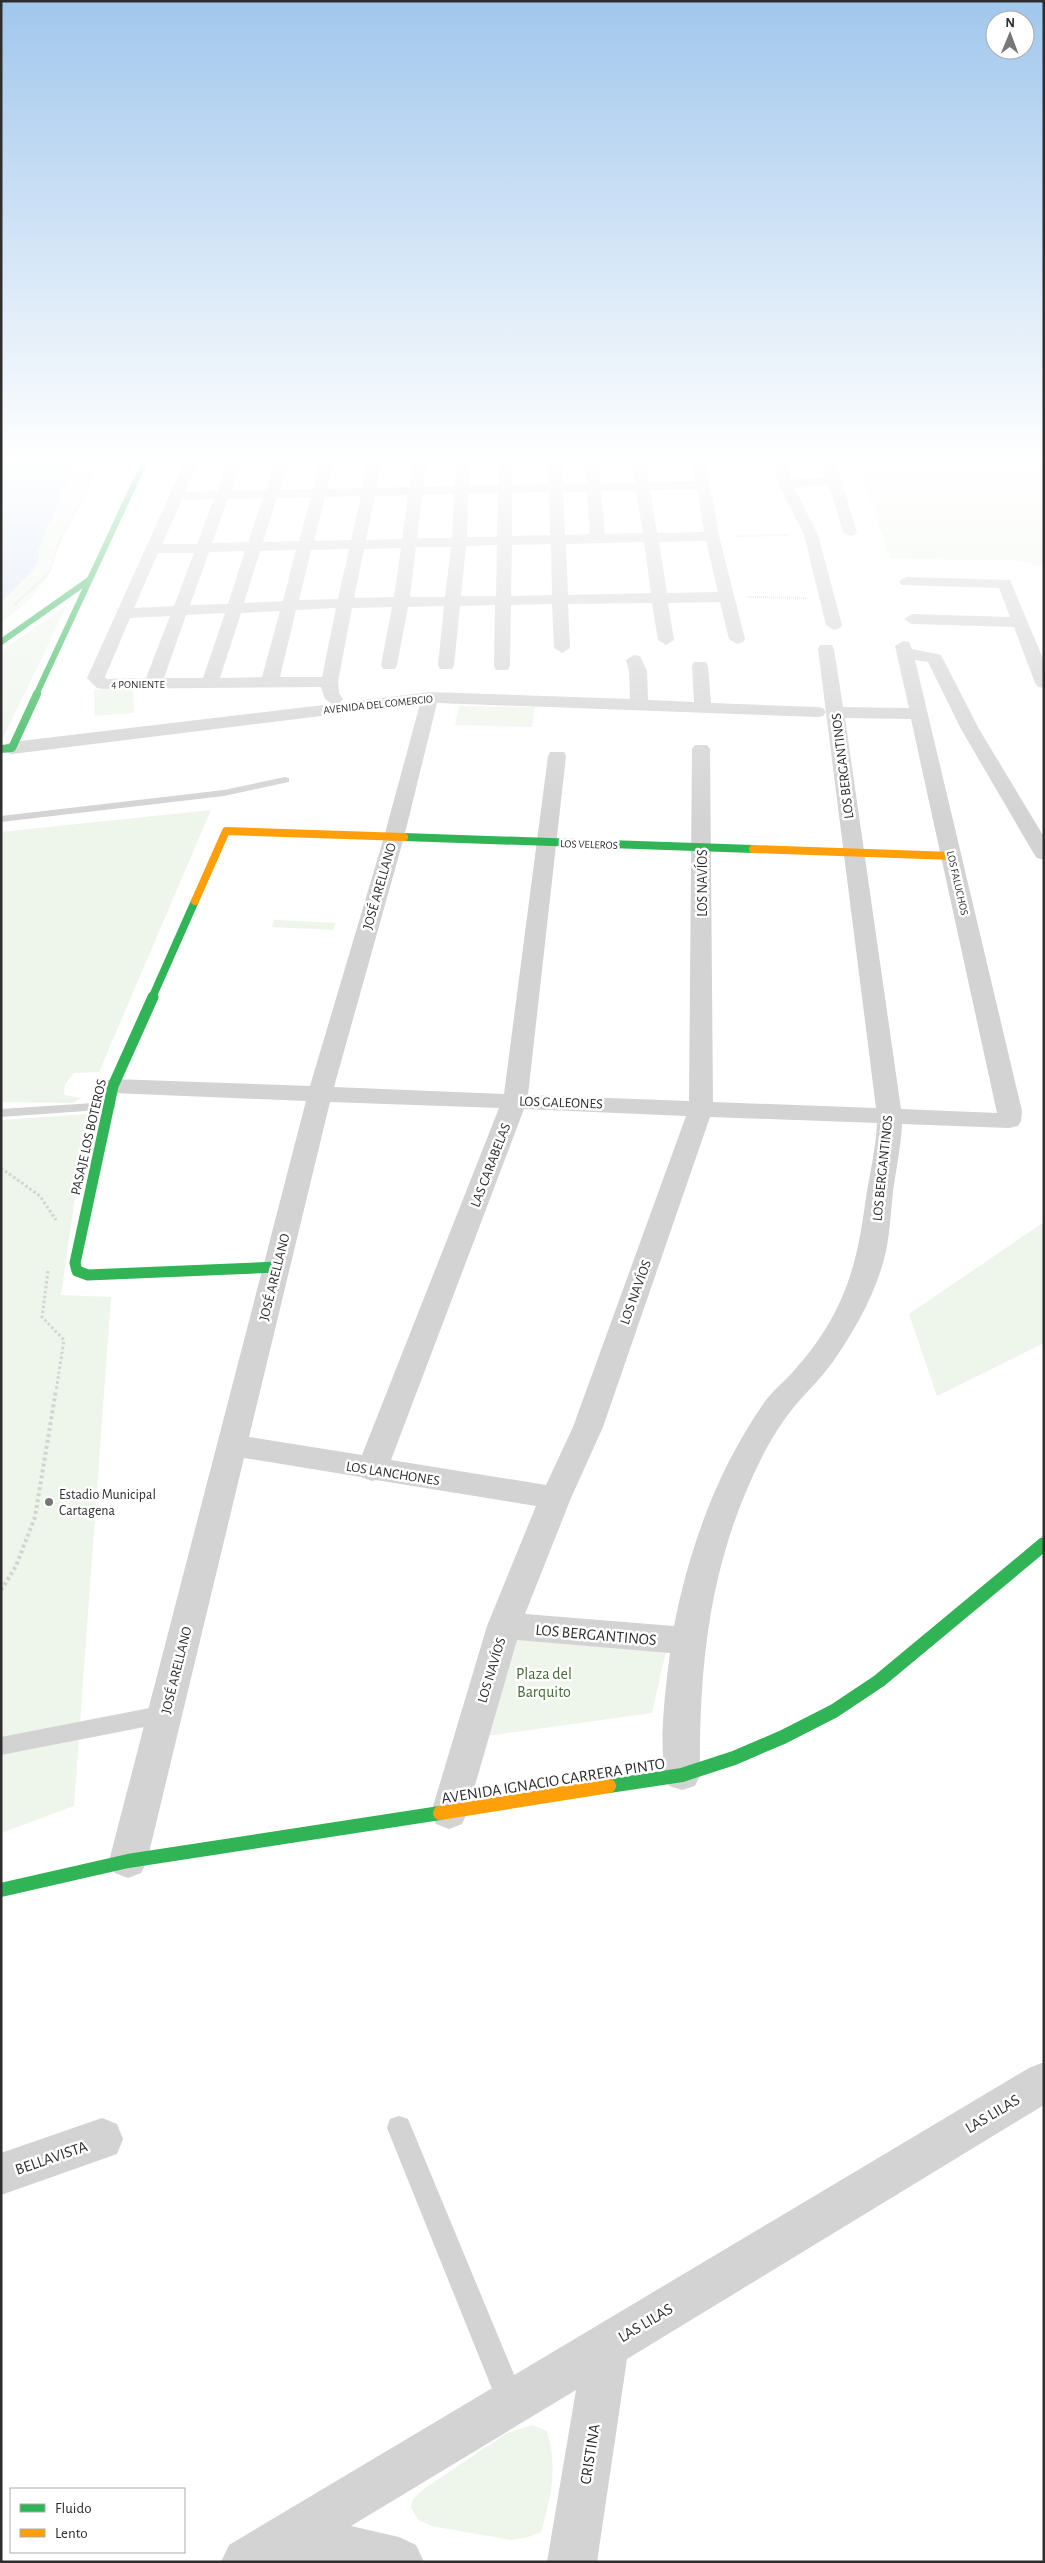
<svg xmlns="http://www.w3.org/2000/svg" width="1045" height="2563" font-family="'Alegreya Sans',sans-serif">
<rect width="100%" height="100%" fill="#fff"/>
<g fill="#eef5eb">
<path d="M1,461H100L52,560C48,586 22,608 1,622Z"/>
<path d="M857,461H1044V567L1014,560L890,559Z"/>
<path d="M68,604L64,612L1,742V651Z"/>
<path d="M133,686L134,713L94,716V689Z"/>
<path d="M459,706L535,707L532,727L455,725Z"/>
<path d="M211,810L99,1072L74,1073L65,1084L64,1095L82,1098L72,1103L1,1102V832Z"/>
<path d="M274,920L336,923L333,930L272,927Z"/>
<path d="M87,1114L61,1295L111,1297L74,1806L1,1833V1120Z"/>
<path d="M1044,1222V1343L937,1396L909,1314Z"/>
<path d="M512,1634L667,1647L652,1713L479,1737Z"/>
<path d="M532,2425L547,2431C558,2466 551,2498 541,2532L528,2537L511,2540L432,2526L418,2520L411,2507L413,2499L425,2488L507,2433Z"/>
</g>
<path fill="#d6e3f4" d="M1,461H78L71,476L65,480L69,484L60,497L62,502L53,511L54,515L46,528L43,540L38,549L39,557L34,569L1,602Z"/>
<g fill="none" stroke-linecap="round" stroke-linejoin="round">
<g stroke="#d3d3d3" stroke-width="2" stroke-dasharray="1 1" stroke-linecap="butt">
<path d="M724,484H765"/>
<path d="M734,536L790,535"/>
<path d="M747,597L806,598"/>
<path d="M14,605L49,573L58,545L88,487L90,476L100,461"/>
</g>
<g stroke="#d3d3d3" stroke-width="3" stroke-dasharray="2.5 2.5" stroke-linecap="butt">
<path d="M1,1168L40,1196L56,1220"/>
<path d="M48,1271L42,1317L64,1340L56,1391"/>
</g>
<path stroke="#d3d3d3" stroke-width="4" stroke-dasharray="3 3" stroke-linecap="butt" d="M1,1590L16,1566L35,1517L56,1390"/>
<g fill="#d3d3d3" fill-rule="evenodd">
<path d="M285,777L289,778V782L224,796L1,822V816L224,790Z"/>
<path d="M109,1102L114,1103L116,1106L114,1109L1,1117V1109Z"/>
<path d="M165,1705L172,1708L175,1714L172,1720L165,1723L1,1755V1737Z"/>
<path d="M399,2116L408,2119L525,2401L521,2411L511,2415L501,2411L387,2128L390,2119Z"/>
</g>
<g fill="#d3d3d3" fill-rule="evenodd">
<path d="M185,461H199L185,492L217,491L228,461H242L231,491L266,490L275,461H289L280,490L313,489L320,461H334L327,489L362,488L368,461H382L376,488L410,487L413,461H427L423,487L455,486L456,461H470L469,486L499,485V461H513L512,485L549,484L548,461H562L563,484L586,483L584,461H598L600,483L635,482L632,461H646L649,482L696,481L692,461H706L719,536L745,639L743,642L737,644L729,639L720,602L668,603L674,640L666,645L658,640L652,603L568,604L570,648L562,653L554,648L552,604L511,605L510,666L508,670H496L494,666L495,605L460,606L454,665L452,669H440L438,665L444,606L408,607L397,665L395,669H383L381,665L392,607L352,608L338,682L339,693L343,699L340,703L430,692L630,699L629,671L626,660L634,655L640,656L647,671L648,700L694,702L692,666L694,662H706L708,666L711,703L817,707L823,708L826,712L823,716L817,717L437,703L404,837L334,1087L504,1094L548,756L550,752H564L566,756L528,1095L689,1101L692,749L695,745H707L710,749L713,1102L876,1108L818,649L820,645H832L834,649L843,707L909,708L895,646L903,641L909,642L912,649L941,655L979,729L1044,837V860L1037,858L1034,854L961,729L928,662L915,660L1022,1111L1021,1121L1018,1126L1009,1128L902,1124C901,1147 896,1169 893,1192C891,1211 890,1232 886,1251C877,1292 855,1330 832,1363C819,1381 803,1395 790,1412C780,1425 770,1441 762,1457C710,1560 699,1661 700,1775L695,1786L682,1790L669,1786C656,1759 666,1685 670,1653L517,1640L467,1813L462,1824L449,1829L436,1824L431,1813L487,1626L536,1506L376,1480L372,1481L361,1477L244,1458L147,1861L141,1873L128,1878L115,1873L109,1861L306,1101L113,1093L104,1091L101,1086L104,1081L113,1079L310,1086L384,837L420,704L12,754L6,752L3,748L6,744L12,742L332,704L325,699L321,687L103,689L97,688L87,678ZM697,489L704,532L657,533L650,490ZM601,491H636L643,533L605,534ZM549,492L550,535L512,536V493ZM563,492H587L590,534L565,535ZM498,493L497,537H467L468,494ZM454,494L452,538H417L422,495ZM408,495L402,539L366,540L375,496ZM361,496L351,540L314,541L325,497ZM311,497L299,541L263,542L277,498ZM263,498L248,542L212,543L228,499ZM214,499L197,544H162L182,500ZM706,541L718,592L667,593L659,542ZM644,542L651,593L568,595L566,544ZM551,544L552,595L511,596L512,545ZM497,545L496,596H461L466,546ZM416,547H451L445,597H410ZM401,548L394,597L354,598L364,549ZM349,549L338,599L299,600L311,550ZM296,550L283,601L244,603L260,551ZM245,551L228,604L190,605L209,552ZM158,553H194L174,606L134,608ZM336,608L322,677H280L296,610ZM280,611L262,677L220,678L241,613ZM225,613L203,678H164L186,615ZM170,616L146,678L107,679L105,677L130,618ZM845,718L911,719L997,1113L901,1109ZM330,1102L499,1108L362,1455L249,1437ZM524,1109L686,1116L573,1427L546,1485L391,1460ZM710,1117L877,1123C876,1146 871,1168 867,1191C861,1232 857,1265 839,1304C828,1327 814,1348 797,1367C788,1379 775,1388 766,1400C718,1468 690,1545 674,1626L525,1614L571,1498L603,1427Z"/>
<path d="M773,461H787L791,479L826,478L821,461H835L857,532L855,535L850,536L843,532L829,486L794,487L818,535L842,625L840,628L834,630L826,625L804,535L778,483Z"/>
<path d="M907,577L1010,580L1044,661V688L1038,687L1035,683L1014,627L912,624L904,619L912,614L1010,617L999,588L902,585L899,582L902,579Z"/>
<path d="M1044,2062V2105L627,2359L597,2562H547L576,2390L351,2526L399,2537L416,2545L424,2562H221L229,2545L1029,2068Z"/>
<path d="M102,2118L117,2124L123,2139L117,2154L1,2195V2153Z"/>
</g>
<g stroke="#30b455" stroke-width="6">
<path d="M1,642L89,580"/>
<path d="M36,695L145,461"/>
</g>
<g stroke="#30b455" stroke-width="8">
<path d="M1,749L12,748L37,694"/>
<path d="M404,837L753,849"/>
<path d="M152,998L195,901"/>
</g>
<path stroke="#30b455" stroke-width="11" d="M153,997L113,1086L75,1263L77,1271L88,1275L277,1267"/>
<g stroke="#30b455" stroke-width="14">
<path d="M609,1786L682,1775L734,1758L783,1737L834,1711L879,1681L1044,1544"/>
<path d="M1,1890L128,1861L440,1813"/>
</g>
<g stroke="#ff9f0a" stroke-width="8">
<path d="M753,849L952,856"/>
<path d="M195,901L226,831L404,837"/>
</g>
<path stroke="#ff9f0a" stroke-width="14" d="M440,1813L609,1786"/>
</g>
<linearGradient id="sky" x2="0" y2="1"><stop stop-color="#a1c7ed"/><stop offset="0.56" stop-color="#fff"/><stop offset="1" stop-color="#fff" stop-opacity="0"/></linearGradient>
<rect width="1045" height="820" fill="url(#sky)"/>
<circle fill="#777" stroke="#fff" stroke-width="2" cx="49" cy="1502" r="5"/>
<g text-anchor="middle" stroke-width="5" stroke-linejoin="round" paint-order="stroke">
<g font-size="11" fill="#2e2e2e" stroke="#fff">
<text x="138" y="688">4 PONIENTE</text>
<text transform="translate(378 704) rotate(-6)" y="4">AVENIDA DEL COMERCIO</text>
<text transform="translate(589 844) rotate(2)" y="4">LOS VELEROS</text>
<text transform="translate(958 883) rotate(77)" y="4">LOS FALUCHOS</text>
</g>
<g font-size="14" fill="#2e2e2e" stroke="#fff">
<text transform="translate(842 766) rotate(-97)" y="5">LOS BERGANTINOS</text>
<text transform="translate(702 883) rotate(-90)" y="5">LOS NAVÍOS</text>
<text transform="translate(379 886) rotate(-74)" y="5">JOSÉ ARELLANO</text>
<text transform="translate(561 1102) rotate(2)" y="5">LOS GALEONES</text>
<text transform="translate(88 1137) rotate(-77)" y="5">PASAJE LOS BOTEROS</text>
<text transform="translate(490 1165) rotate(-69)" y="5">LAS CARABELAS</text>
<text transform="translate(882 1168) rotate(-84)" y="5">LOS BERGANTINOS</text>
<text transform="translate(274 1277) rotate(-76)" y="5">JOSÉ ARELLANO</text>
<text transform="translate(635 1292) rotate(-70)" y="5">LOS NAVÍOS</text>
<text transform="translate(393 1473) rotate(9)" y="5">LOS LANCHONES</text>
<text transform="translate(176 1670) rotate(-76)" y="5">JOSÉ ARELLANO</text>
<text transform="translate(491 1670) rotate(-73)" y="5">LOS NAVÍOS</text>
</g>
<g font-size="14" fill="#2e2e2e" stroke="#fff" text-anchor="start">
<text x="59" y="1499">Estadio Municipal<tspan x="59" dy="16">Cartagena</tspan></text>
</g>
<g font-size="16" fill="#2e2e2e" stroke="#fff">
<text transform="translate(596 1634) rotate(5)" y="6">LOS BERGANTINOS</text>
<text transform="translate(553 1780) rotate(-9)" y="6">AVENIDA IGNACIO CARRERA PINTO</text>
<text transform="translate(992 2113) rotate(-31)" y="6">LAS LILAS</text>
<text transform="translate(51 2157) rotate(-19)" y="6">BELLAVISTA</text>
<text transform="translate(645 2322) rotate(-31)" y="6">LAS LILAS</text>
<text transform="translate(589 2454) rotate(-81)" y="6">CRISTINA</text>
</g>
<g font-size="16" fill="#476e37" stroke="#fff">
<text x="544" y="1679">Plaza del<tspan x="544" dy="18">Barquito</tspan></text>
</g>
</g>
<rect width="1045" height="2563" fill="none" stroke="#2e2e2e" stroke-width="5"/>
<rect x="10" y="2488" width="175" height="65" fill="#ffffff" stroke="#ababab"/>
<rect x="20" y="2504" width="25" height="8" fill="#30b455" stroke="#ababab"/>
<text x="55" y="2513" font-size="15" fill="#2e2e2e">Fluido</text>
<rect x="20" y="2529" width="25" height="8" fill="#ff9f0a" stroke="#ababab"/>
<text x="55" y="2538" font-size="15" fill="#2e2e2e">Lento</text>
<g transform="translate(1010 35) rotate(1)"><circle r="24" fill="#ffffff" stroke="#ababab"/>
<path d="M0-4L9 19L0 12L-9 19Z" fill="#777777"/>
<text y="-8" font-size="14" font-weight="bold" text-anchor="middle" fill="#2e2e2e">N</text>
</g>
</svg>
